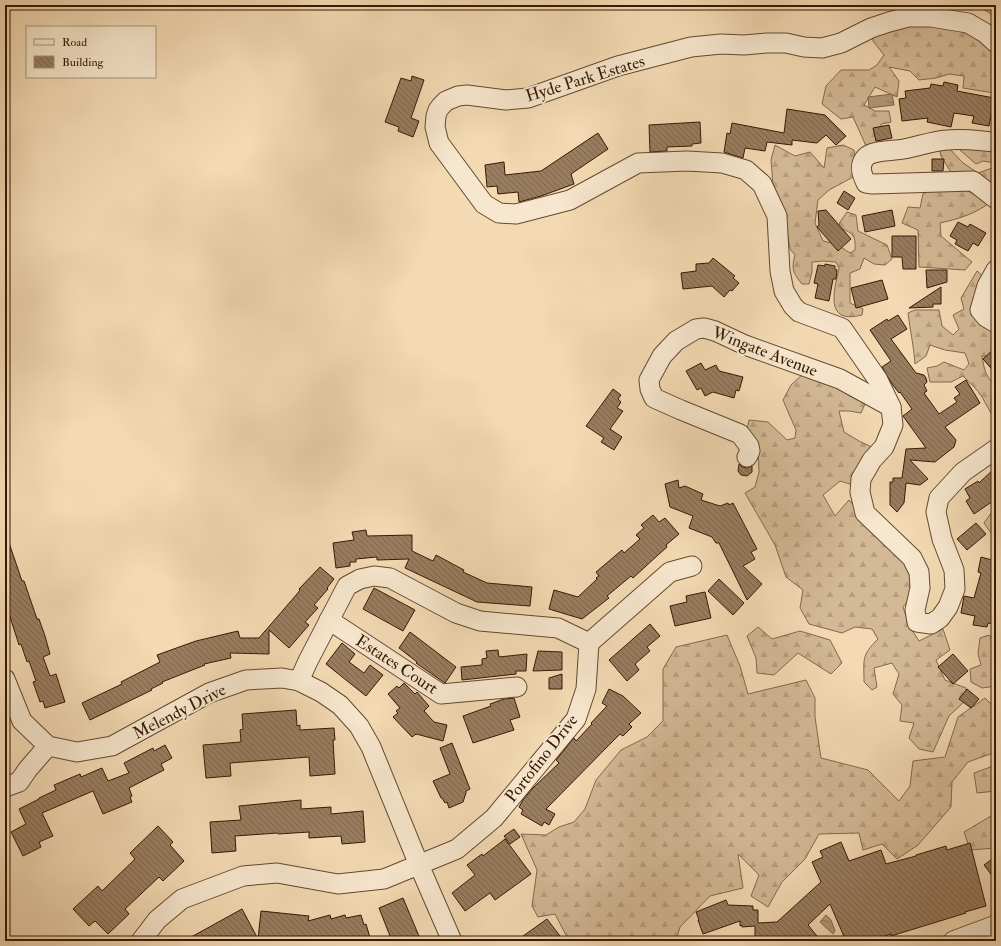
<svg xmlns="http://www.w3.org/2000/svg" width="1001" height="946" font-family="'IM FELL Double Pica',serif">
<defs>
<pattern id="forest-firs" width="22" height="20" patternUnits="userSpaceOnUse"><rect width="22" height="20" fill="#d3b995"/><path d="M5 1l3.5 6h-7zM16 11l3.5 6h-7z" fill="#b69e7f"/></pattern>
<pattern id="water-ripples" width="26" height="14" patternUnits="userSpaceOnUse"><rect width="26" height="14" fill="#b39878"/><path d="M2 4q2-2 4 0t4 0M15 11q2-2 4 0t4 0" fill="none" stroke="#927b60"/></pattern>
<pattern id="building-back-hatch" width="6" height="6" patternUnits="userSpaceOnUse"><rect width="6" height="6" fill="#997d5f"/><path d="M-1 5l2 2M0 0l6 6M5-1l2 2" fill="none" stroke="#7e654c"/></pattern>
</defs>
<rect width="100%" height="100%" fill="#f3dab3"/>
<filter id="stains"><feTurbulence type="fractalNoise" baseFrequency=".005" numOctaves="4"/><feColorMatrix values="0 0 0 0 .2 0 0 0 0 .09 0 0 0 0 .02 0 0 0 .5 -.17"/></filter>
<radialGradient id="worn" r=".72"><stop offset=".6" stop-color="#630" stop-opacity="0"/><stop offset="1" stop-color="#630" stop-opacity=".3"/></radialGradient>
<g fill="url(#forest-firs)" stroke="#85684c">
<path d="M977,5H996V17L994,16Z"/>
<path d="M909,22C918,23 928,23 937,24C957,27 981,39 996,53V101L994,93L963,88L964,76L949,74L936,78L919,80L910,71L889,67L899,81L897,97L875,87L864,105L875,111H889L891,122L881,124L883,146L867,148L853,117L841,119L822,104L826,86L841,70H869L877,65L884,55L873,41V35Z"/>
<path d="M961,144L996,146V163L983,161L976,164L960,150Z"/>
<path d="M775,145L795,156L810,152L824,168L827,148L843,145L854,150L856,161L857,175L829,190L818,200L815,223L823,241L836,244L850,253L855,250C856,234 852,233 838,227L840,222L847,212L856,215L858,231L887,245L892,259L885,265L874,264L864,258L860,269L850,273V303L863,309L862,315C824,325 834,291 839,268L836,262L823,261L812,262V272L809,284H802C793,273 791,269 795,255L790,249L784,210L773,185L771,160Z"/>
<path d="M946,145L963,163L978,173L992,168L996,180V192L952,174L941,156L939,147Z"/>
<path d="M938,187H961L989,203C975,214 958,219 940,223L941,236L972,262L965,270L919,267L918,230L902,223L908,207L920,208L923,194Z"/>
<path d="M977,271L983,276L972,310L996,332V357L982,356C984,369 986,378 996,386V422C991,414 987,405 982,397C977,389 970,383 963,376L951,382H930L927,368L937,366L944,362L964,370L969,364L965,353L945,350L930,345L926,356L915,364C914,347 910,330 908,313L915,310H939L942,326L953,335L959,329L953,315L964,309L961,298Z"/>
<path d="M804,373L834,385L865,404L861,413L849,411H839L844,432L859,441L874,448L853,485L840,481L823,495L835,516L849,500L888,543L908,563L914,580L912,595L903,607L910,627L919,641L943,629L950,650L936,660L945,680L966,688V700L949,716L933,752L919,749L909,738L914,723L900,721L902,705L893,694L899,674L892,663L874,668L877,687L872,690L864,682C864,659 861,656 878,639L872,629L855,627L842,633L809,624L800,608L803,590L786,577L775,545L745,493L755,487L759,472L758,446L747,429L749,420L768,422L787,440L795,438L796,430L783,400L791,385Z"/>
<path d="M994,509H996V540L984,523Z"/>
<path d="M758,627L772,639L800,631L830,640L842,663L831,674L798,653L774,675L757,673L756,658L747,636Z"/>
<path d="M727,635L740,666L748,694L806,680L815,698V717L821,758L868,770L899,801L910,786L913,761L945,757L958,717L985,698L996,709V752L968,762L952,782L951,807L918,845L897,859L882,844L863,850L859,833L819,834L805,859L782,882L768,907L751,896L759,875L738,854L743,888L710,896L680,927L676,941H568V939L555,914L538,917L532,906L537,870L521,834L546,835L559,827L574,822L585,809L596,780L621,750L647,737L663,721V669L676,647Z"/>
<path d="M989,635L996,644V686L982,688L971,682L970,669L981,665L978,654L980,638Z"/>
<path d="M996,765V791L977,793L974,773Z"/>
<path d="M996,813V848L970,850L964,832Z"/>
</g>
<g fill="url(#water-ripples)" stroke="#81654a">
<path d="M892,94L894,105L869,108L868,97Z"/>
<path d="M826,915L831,920L835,931L833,934L820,922Z"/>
</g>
<g fill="url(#building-back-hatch)" stroke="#371804">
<path d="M412,76L424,80L411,118L419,121L413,137L398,131L399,127L385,122L401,78L411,81Z"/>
<path d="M944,82L958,85L957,91L994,98L989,126L972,123L974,116L954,113L951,127L927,122L928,118L902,121L899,99L906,98L905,91L930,88L931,84L943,86Z"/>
<path d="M787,109L825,115L846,136L836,145L826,135L817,143L792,140V145L767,142L765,151L745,148L743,158L724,152L727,133L730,134L732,123L784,133Z"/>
<path d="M700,122L701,143L692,144V146L667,147V151L650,152L649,125Z"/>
<path d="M889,125L892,138L876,141L873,128Z"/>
<path d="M598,133L608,149L571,174L574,184L541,196L519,202L518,192L498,194L497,186L487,187L485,165L504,162L505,175L541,171Z"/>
<path d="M932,159H944L943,171H932Z"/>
<path d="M844,191L855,198L848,210L837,203Z"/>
<path d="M826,210L851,239L838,251L817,227L819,225L818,211Z"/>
<path d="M892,210L895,226L865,232L862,216Z"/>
<path d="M958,222L968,227L970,224L986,233L978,246L973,243L968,251L955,244L957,240L950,236Z"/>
<path d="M892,236H916V269H903L902,257H892Z"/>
<path d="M713,258L735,276L733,278L739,283L732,291L730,290L724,297L712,286L683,289L681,273L696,271V264L709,263Z"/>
<path d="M825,264L835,266V269L837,270L836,279H833L829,301L815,298L818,284L814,283L818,265L825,266Z"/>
<path d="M926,270H947V282L927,288Z"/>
<path d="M882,280L888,299L856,308L851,288Z"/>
<path d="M941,287V304H933V307L909,308Z"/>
<path d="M898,315L907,329L891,339L916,373L924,375L926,378L927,382L924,385L927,391L924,393L939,414L957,402L954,398L960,394L955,387L966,380L980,403L945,427L956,440L954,447L935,462L910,460L928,479L920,485L906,483L904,503L897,512L890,505V482H893V478H902L906,449L926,448L903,416L912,409L900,392L899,393L892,384L882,367L891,361L870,330L887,319L888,321Z"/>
<path d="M996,347V374L983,359Z"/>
<path d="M701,363L705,370L716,365L719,371L743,377L739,391L736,390L734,398L713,392L705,396L701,388L697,390L686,371Z"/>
<path d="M613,389L621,395L618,399L621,402L617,408L623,411L610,429L622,437L614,450L601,442L604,438L586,426Z"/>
<path d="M739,464L742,467L747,468L752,466V472L747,476L741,475L738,471Z"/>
<path d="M996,467V499L974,514L966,501L970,498L965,489L978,481L979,483Z"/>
<path d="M678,480L679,488L685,486L703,494L701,500L720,506L728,503L729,505L733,503L757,549L751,552L755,559L743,566L762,584L747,600L719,543H716L712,537L689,528L693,516L670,507L665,484Z"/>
<path d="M653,515L659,522L665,518L679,534L666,545L667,547L658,555L633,578L631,576L607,596L609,598L582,619L549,609L554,590L578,597L597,579L596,578L599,576L596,572L622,550L624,553L640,539L636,535L644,528L641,525Z"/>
<path d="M976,523L986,534L967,550L957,539Z"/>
<path d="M366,530L367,536L412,535V551L433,561L436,555L464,570L463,572L487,583L532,587L530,606L477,602L405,568L409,559L377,560V557L356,559V562H350V566L336,568L333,543L354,540L352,532Z"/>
<path d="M7,537L22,581H24L37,619H39L45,636L50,654L43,657L50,676L56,674L65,702L45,708L43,701L40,702L33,682L36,681L29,661L27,662L21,644L19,645L5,601V538Z"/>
<path d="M981,557L996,561V616L995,624L988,623L987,627L973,625L975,616L961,613L964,596L974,598L981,573L978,572Z"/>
<path d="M320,567L334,579L327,588L328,589L314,605L318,608L305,622L309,625L289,648L269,630V654L230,653L231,658L204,664L205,665L162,682L163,683L151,689L152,690L90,720L82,703L122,684L121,682L160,662L157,655L196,641L238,631L240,638H259L297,594L300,590L299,589Z"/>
<path d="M719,579L744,603L733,615L708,591Z"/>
<path d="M374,588L415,610L403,631L363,609Z"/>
<path d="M705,592L711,618L675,626L670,606L687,602L686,596Z"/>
<path d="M650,624L660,636L647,647L650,651L635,664L639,670L627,681L609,660Z"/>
<path d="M410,632L456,667L445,683L416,663L417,662L399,648Z"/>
<path d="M342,643L355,654L349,662L364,673L370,665L383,675L366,696L326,664Z"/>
<path d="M498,650L499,657L527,654L526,671H516V674L462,680L461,667L482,665V659L487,658L486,651Z"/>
<path d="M538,651L562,652V670L533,671Z"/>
<path d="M953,654L968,671L953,684L938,667Z"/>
<path d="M562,674V689H549V678Z"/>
<path d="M404,683L415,694L417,692L429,706L424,711L434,722L447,725L443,741L416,734L412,737L393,717L398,713L396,711L400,708L388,694L397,686L399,688Z"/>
<path d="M609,689L623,696L641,713L629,724L632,727L623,736L620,734L611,743L546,809L555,814L549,825L544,822L542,826L521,814L523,810L519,807L523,800L533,788L559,763L556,760L574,738L576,741L592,724L591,723L607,706L602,703Z"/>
<path d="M967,689L979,699L971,708L959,699Z"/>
<path d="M514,698L520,717L510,720L514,730L473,743L463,716L491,706L490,704L504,699Z"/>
<path d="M296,710L297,726L300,725V730L334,728L335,740H333L335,774L310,776L309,757L230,763L231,776L206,778L203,745L241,742L240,730L243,729L242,714Z"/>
<path d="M452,743L470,789L466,791V793L463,802L449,808L447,802L445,803L442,798H441L433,781L450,774L440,748Z"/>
<path d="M165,745L172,758L161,764L164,770L129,788L132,796L130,797L132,802L103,814L93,791L42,813L53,836L39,842L41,847L23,856L11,832L26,824L19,809L39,799V798L56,790L54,785L80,774L81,777L102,768L108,781L129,773L124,763L153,748L154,751Z"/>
<path d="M301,800V809L331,807V814L363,811L365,842L342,844L341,836L309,838V832L278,834V833L235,836L236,851L212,853L210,822L241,820L239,806Z"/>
<path d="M158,826L173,842L170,845L184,861L163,881L159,877L125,909L129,914L108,934L95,921L89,926L73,909L98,886L102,891L135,859L130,853Z"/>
<path d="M514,829L520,837L510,844L504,836Z"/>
<path d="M505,839L531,874L495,900L490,893L465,911L452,893L475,875L467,865L482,854L483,856Z"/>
<path d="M841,842L849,861L881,850L886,864L916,856V855L946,846L947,850L970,843L986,906L965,912L966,913L891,936V934L870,941H846L830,904L808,925L821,941H755V926L742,927V925L740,926V921L703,934L698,920H699L696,912L726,900L728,905L753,906V910H758V923L777,922L821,882L812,862L823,857L820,851Z"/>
<path d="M996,856V881L984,865Z"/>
<path d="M403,898L421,941H392L379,908Z"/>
<path d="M242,909L258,939L261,911L309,916L308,921L330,915L331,919L345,915L346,918L361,915L364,925L366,924L371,941H184Z"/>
<path d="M547,919L560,936L554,941H516Z"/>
</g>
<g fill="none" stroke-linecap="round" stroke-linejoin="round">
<defs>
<g id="minor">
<path d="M996,43L985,33L968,23L931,17H908L889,22L871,28L841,43L822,48L804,47L786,43H766L744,45L721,44L691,47L618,66L528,98L506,100L467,95L458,96L446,101L441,106L438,110L436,116L435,127L439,143L484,204L499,213L516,214L570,200L638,163L687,161L722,163L746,170L762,184L777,216L780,271L784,291L793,306L799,312L842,328L878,380L891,407L893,425L884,447L872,460L861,479L860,492L865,513L912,558L919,572L920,588L915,610L917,622L931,624L940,618L948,607L955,589L954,570L942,539L936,512L939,498L963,472L996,449"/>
<path d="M996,142C980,141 963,138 947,140C933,141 919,146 904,149C894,151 873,150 866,157C858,165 862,175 866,183L873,184L973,181L996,199"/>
<path d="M996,270L987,286L980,310L986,317L996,323"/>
<path d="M747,457L750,451L749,446L740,434L681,410L654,398L650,389L649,380L662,356L676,341L696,329L704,328L715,331L745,345L840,379L891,407"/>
<path d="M329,620L441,694L517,687"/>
<path d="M589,643L670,572L692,566"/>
<path d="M5,679L22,721L48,746L77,752L112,746L209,693L246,680L282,678L299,681L321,692L340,705L359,726L371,747L419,865L452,941"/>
<path d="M5,787L19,782L28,769L48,746"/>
<path d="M141,941L157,920L182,899L243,876L277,873L338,884L384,879L457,849L494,818L576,719L586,689L589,643L558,628L480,621L456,613L390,578L374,576L360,579L347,586L308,661L299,681"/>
<path d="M953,941L996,925"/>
</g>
</defs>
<use href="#minor" stroke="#664830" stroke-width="21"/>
<use href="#minor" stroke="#f7e7ce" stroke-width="19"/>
</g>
<g text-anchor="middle" stroke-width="4" stroke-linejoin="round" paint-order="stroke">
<g font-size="17" fill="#371804" stroke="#f7e7ce">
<text transform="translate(585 78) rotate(-17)" y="6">Hyde Park Estates</text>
<text transform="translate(765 351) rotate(21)" y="6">Wingate Avenue</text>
<text transform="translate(397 664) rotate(33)" y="6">Estates Court</text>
<text transform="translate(179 711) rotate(-27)" y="6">Melendy Drive</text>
<text transform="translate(541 758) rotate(-52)" y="6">Portofino Drive</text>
</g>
</g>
<rect width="1001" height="946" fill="none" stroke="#f3dab3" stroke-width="20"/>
<rect x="6" y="6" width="989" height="934" fill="none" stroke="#371804" stroke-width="2"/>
<rect x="10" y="10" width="981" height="926" fill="none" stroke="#371804"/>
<rect x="26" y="26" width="130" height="52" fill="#f7e7ce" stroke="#aa947d"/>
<rect x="34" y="39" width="20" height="6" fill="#f7e7ce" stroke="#aa947d"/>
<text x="62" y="46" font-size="12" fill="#371804">Road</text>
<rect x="34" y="56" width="20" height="12" fill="url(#building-back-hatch)" stroke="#aa947d"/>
<text x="62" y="66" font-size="12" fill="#371804">Building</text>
<rect width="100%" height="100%" filter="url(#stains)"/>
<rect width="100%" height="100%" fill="url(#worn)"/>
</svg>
